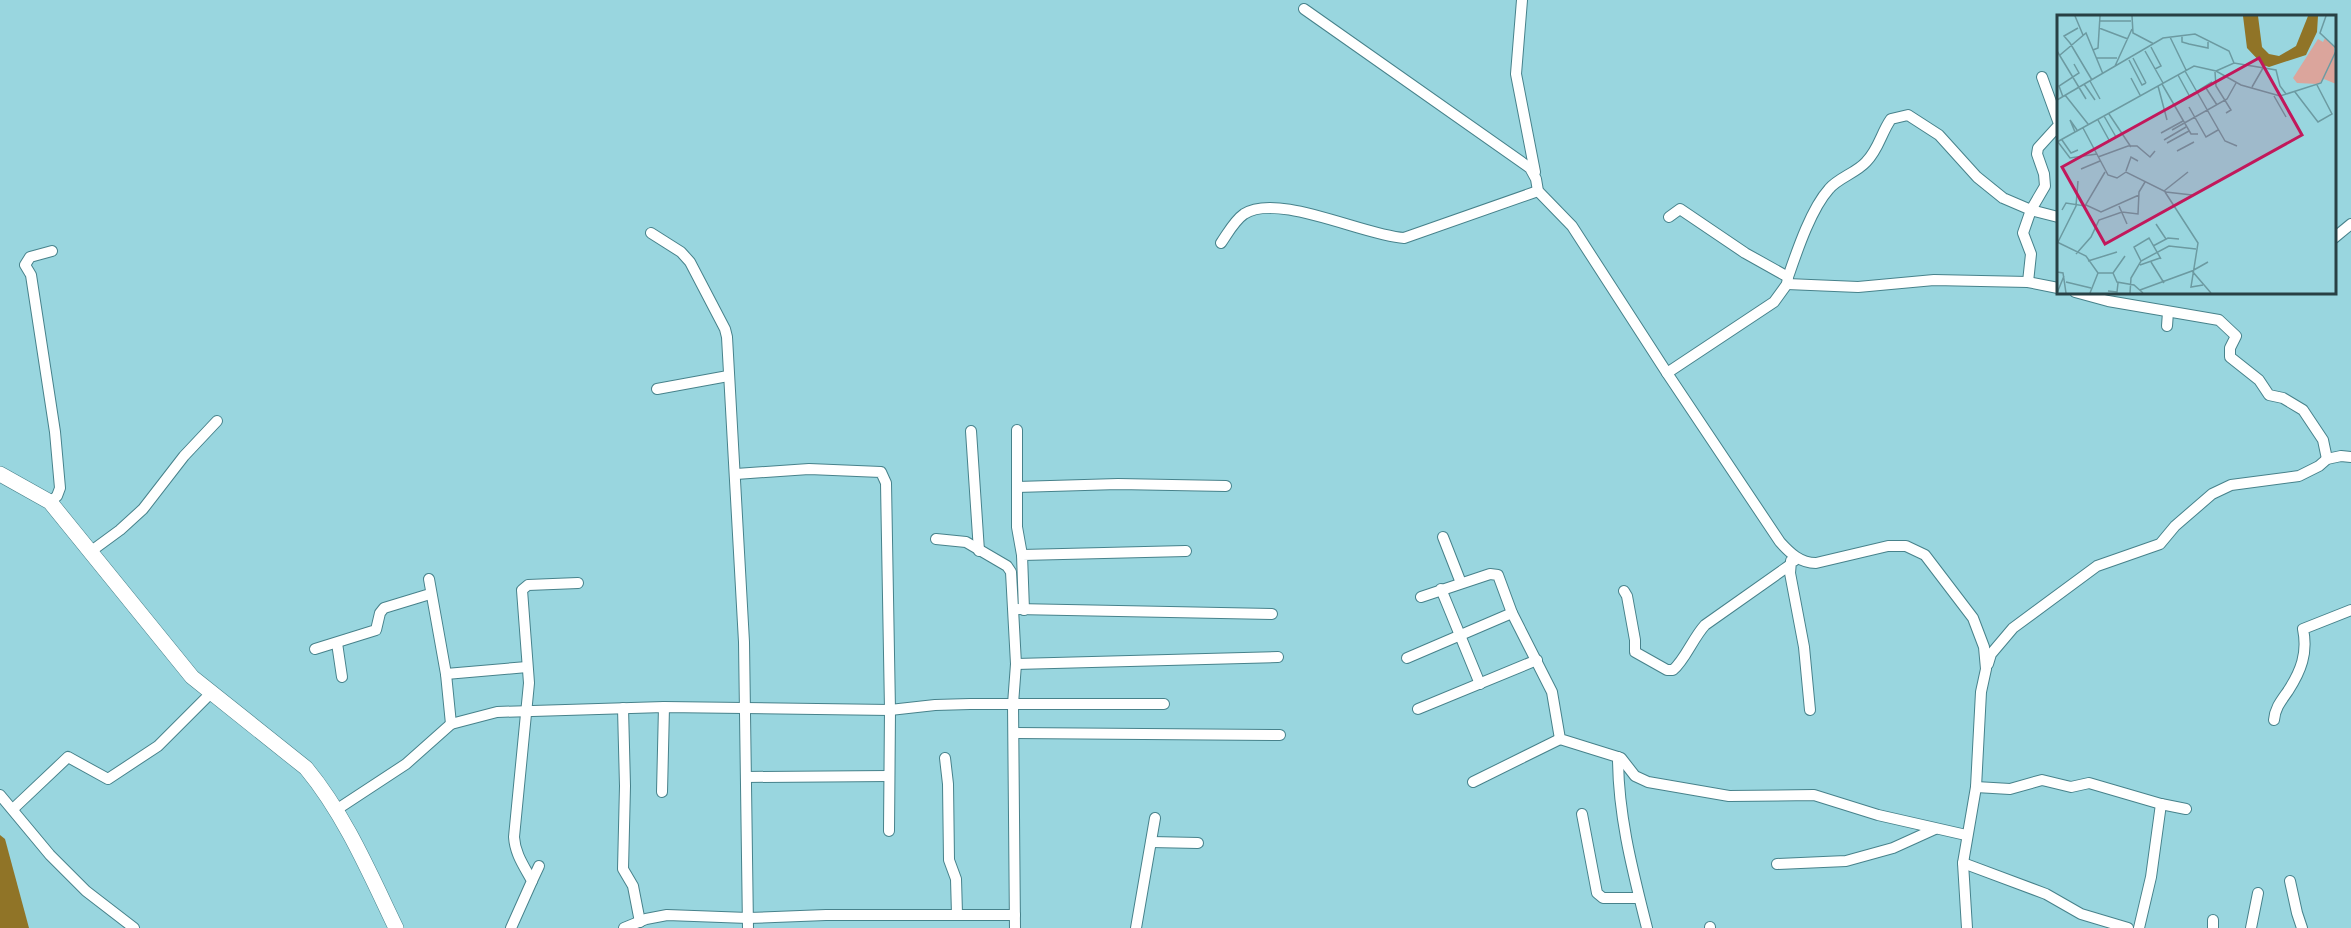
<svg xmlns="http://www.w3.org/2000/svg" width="2351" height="928" font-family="'Varela Round',sans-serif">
<rect width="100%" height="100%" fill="#99d6df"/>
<path fill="#907427" d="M0,835L5,839L29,928H0Z"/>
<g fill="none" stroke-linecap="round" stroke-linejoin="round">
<defs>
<g id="street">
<path d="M1522,0L1516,74L1535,172"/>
<path d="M1304,9L1530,168L1536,179L1538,191L1572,226L1667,373L1780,542C1790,553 1800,563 1816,563L1888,546H1906L1925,555L1973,618L1984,647L1986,669L1981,692L1976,787L1963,863L1967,928"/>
<path d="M2042,77L2058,121"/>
<path d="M1669,217L1680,209L1745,253L1788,277"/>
<path d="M651,233L681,252L690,262L725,329L727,337L744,642L748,928"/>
<path d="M2334,238L2351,224"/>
<path d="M1221,243C1228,233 1234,221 1244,214C1277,192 1365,236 1404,238L1538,191"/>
<path d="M2028,282L2031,254L2023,233L2031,210L2045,186L2044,174L2037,154L2038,148L2058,126"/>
<path d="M1787,284L1858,287L1934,280L2028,282L2058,288"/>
<path d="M2075,292L2108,301L2219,320L2236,336L2230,348V357L2259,380L2269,395L2283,398L2303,410L2323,440L2327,459"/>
<path d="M2167,326L2168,312"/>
<path d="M1667,373L1774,302L1787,284L1788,277C1797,251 1811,209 1829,189C1838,178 1856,173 1866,162C1879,149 1881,133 1891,119L1908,115L1939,135L1977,177L2003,198L2031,210L2058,217"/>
<path d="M657,389L728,376"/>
<path d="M1017,430V527L1022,555"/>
<path d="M971,431L979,551"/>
<path d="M736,474L809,469L881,472L886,483L890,710L889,831"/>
<path d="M1017,487L1118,484L1226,486"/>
<path d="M50,502L57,496L60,488L55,432L31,275L25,265L30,257L52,251"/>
<path d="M1443,537L1461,583"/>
<path d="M936,539L966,542L1007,566L1011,572L1016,664L1013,704L1015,928"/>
<path d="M90,552L120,530L143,509L184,456L217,421"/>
<path d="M1794,561H1791L1790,573L1804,647L1810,710"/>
<path d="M429,579L446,674L451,724"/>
<path d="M1441,589L1480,684"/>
<path d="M1624,591L1627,596L1635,640V652L1667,670H1673C1685,660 1693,638 1705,625L1790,565"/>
<path d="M1421,597L1490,574L1498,575L1512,613L1552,692L1560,739L1621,758L1635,776L1648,782L1729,796L1814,795L1878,815L1966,835"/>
<path d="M1014,609L1272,614"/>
<path d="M1024,610L1022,555L1186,551"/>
<path d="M337,643L342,677"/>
<path d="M315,649L376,630L380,613L384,608L430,594"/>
<path d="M1407,658L1512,613"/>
<path d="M1016,664L1278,657"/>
<path d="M1988,664L1991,654L2013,628L2097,566L2160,544L2175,526L2212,494L2231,485L2299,476L2319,466L2327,459L2341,456L2351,457"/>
<path d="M446,674L527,667"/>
<path d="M623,708L625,786L623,869L633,886L640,922"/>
<path d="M1418,709L1537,660"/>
<path d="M2274,720C2275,708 2281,701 2288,691C2301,671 2308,653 2303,629L2351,610"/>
<path d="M1014,733L1280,735"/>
<path d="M1618,757C1618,816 1633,872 1647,928"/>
<path d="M945,758L948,784L949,860L956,879L957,914"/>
<path d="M746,777L889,776"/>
<path d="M1473,782L1560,739"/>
<path d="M1976,787L2010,789L2042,780L2071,787L2089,783L2161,804L2186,809"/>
<path d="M662,792L664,707"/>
<path d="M0,795L50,855L86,891L134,928"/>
<path d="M13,809L68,757L108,779L158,746L211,693"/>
<path d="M336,810L406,764L451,724L497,712L664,707L890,710L935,705L970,704H1164"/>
<path d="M1582,814L1597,893L1603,898H1639"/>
<path d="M1151,842L1198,843"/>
<path d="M1963,863L2046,894L2081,914L2128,928"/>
<path d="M1777,864L1846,861L1893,848L1935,829"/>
<path d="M532,881L539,866"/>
<path d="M2290,881L2297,913L2302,928"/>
<path d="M2213,920V928"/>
<path d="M511,928L532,881C524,866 515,854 514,837L529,683L522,590L528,585L578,583"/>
<path d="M624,928L646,919L667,915L748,918L826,915H1015"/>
<path d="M1136,928L1155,818"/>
<path d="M1710,928V927"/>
<path d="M2139,928L2151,877L2161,804"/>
<path d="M2251,928L2258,893"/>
</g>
<path id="secondary" d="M0,474L50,502L192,677L306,768C345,815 370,874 396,928"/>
</defs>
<use href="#street" stroke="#47828b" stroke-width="12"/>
<use href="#secondary" stroke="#47828b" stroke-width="16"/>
<use href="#street" stroke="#fff" stroke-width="10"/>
<use href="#secondary" stroke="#fff" stroke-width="15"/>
</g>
<g transform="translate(2057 15)">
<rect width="279" height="279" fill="#99d6df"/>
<path d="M268,23L277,32L279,69L267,64L261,69L240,68L236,63L261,24L266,27Z" fill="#dba59c"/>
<path d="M186,1H201L205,32L212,39L222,41L239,31L251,1H261L260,17L249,40L212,52L206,50L190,33Z" fill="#907427"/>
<path fill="none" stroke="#6c9aa1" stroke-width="1.5" d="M18,1L26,20M75,1L76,18L97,29M269,1L263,18L279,33M42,6H74M42,13L71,24M125,20V27L132,29L151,33V27M113,22L129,55M13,28L35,65M13,28L7,21L21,13M94,32L104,51L98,54M36,35L41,33L43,1M0,36L29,84M88,36L106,68M3,40L29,18L46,59M39,43H60M76,43L89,68M72,45L85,70L89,68M58,51L75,14M128,56L168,126L180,131M159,56L177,48L219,55L223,71L229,79M158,57L159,71L174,95L169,98M121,60L133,82M74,63L83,80M33,66L43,84M27,69L38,85M105,69L134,119H141M101,71L110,105M195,72L206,53M149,73L160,90M238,77L261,107L275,99L260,70M8,80L31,109M217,81L229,102M6,82L2,71L22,58L17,49M0,85L106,23L138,19L172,36L177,48M117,91L155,67M132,92L149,122L161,115M52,99L74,132M47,101L59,122M41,105L52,125M26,113L51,160L60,163L69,157L109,177L135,180M115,115L170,84L179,68M18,117L13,105L20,115M104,118L126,106M5,125L14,138L21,135M107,125L129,112M0,127L137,51L159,56L184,70L223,81L264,68L279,36M1,127L13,143L40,139M110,128L132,116M120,136L137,127M41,142L71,131H80L93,142L98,136M24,154L43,146M69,156L74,142L81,146M107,176L131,157M108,177L141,228L134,272L146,270M29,190L44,197L82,180M62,191L70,209M5,195L9,188L28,191L48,157M99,209L109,224M0,227L29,241L41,258H56L60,267L77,270L86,278M0,229L19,191L21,166M96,231L111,223L122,224M19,239L34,222L42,205L65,197L81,199L82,177L88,167M31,246L60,237M84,246L77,232L92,223L104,244M94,247L107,268M83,250L103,243M135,256L151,247M0,257L6,258L9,278M56,258L68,241M9,267L34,273M83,275L135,256L154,278M51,276L60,277L61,268M0,278L7,261M33,278L41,258M73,278L74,263L84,246L112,231L139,234"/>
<path fill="#c2185b" fill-opacity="0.15" stroke="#c2185b" stroke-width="3" d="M202,43L245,120L48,229L5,152Z"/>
<rect width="279" height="279" fill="none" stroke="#284044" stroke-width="3"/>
</g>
</svg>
